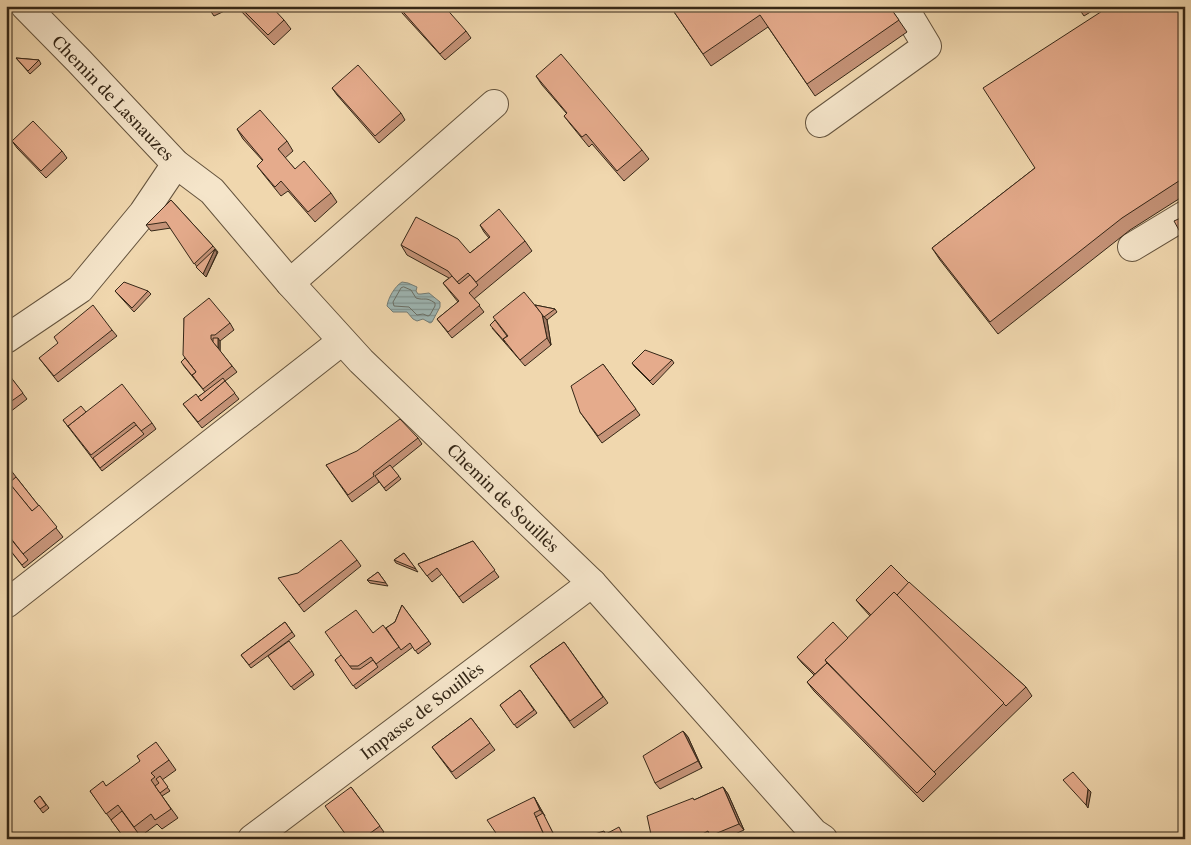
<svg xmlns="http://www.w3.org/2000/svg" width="1191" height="845" font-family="'Libre Caslon Text',serif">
<defs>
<pattern id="water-rules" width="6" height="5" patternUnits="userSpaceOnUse" patternTransform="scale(1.25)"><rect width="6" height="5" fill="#9eb7b5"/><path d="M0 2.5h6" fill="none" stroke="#829592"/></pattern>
</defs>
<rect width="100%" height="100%" fill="#f0d7ae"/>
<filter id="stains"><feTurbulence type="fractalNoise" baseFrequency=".004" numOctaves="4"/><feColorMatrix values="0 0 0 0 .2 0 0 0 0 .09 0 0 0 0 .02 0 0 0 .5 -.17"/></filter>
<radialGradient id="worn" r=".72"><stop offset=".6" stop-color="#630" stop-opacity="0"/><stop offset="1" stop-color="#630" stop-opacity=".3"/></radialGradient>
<path fill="url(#water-rules)" stroke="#747d76" d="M402,282L408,283L417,287L416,291L418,294H421L429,293L440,302V307L432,322L430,323L423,319L417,321L413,319L407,312H393L387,306C388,298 395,286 402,282Z"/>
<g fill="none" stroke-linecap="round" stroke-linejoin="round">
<path stroke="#6a6f66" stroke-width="1" d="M404,287L411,290L416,298C425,301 425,296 435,303V306L430,315L428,316L423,314L417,315L409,307L394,306L393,302L401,288Z"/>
<defs>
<g id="minor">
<path d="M25,6L79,61L176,164L212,191L290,283L361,361L592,583L814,833L823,839"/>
<path d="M820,123L927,46L903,6"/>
<path d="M1132,247L1185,215"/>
<path d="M290,283L494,104"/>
<path d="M6,339L80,289L143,213L176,164"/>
<path d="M6,604L342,341"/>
<path d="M252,839L592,583"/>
</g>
</defs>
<use href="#minor" stroke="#64533d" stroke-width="30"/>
<use href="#minor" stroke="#f5e5ca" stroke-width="28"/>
</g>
<g fill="#c59378" stroke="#352717">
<path d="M207,6H235L214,16Z"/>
<path d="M236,6H276L273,9L284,20L291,29L274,45Z"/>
<path d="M398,6L466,31L471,38L445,60L402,13Z"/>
<path d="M670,6H889L907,32L815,96L768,27L711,66Z"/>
<path d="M1077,6H1100L1084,16Z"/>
<path d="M1185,6V195L1130,230L998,334L940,260L932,248L1035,168Z"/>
<path d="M16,58L39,60L41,64L30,74Z"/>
<path d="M536,76L642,150L649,159L624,181L592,144L589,147L571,125L564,116L567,114L542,85Z"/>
<path d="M332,88L401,113L405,120L379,143L337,95Z"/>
<path d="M237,129L287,141L293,151L285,158L295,169L331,193L337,202L315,222L288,191L281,196L264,175L257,166L263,161L243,139Z"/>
<path d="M12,141L62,151L67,158L46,178L17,148Z"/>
<path d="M171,200L213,246L218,252L206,277L199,270L171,228L151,231L146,225Z"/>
<path d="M480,225L525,241L532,251L474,299L484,312L452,338L437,319L458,302L443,283L449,278L407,255L401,245L470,253L489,238L484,232Z"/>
<path d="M115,291H148L151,294L134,312Z"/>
<path d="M535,305L555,309L557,312L547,320L551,345L525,366L492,328Z"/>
<path d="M184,318L230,323L234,330L220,341V351L237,372L225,381L239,399L202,428L183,404L198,397L205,392L183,365L185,358Z"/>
<path d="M112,330L117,336L58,382L39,358Z"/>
<path d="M672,360L674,363L653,385L634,366L632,363Z"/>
<path d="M603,364L640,415L602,443L580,412Z"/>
<path d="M6,371L27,399L6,415Z"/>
<path d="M86,412L152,423L156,429L102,471L63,420Z"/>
<path d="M418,438L422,444L392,468L401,479L386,491L378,480L379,482L352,502L326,465Z"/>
<path d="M6,464L63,537L24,568L6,545Z"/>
<path d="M473,541L499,577L463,603L442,574L432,582L418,564Z"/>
<path d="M404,553L418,572L396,563L394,560Z"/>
<path d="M357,560L361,566L304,612L283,584Z"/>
<path d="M378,572L388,586L370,583L367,580Z"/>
<path d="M909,583L1026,687L1032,696L923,802L814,691L807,682L814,675L802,663L797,657L848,638L870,616L861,606L856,600Z"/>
<path d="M402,605L431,644L418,654L413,647L356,689L335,660L373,633L386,628L395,622Z"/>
<path d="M285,622L295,636L251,668L241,655Z"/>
<path d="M564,642L608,703L574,728L530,666Z"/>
<path d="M268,656L312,671L314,675L294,690Z"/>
<path d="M520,690L537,713L517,728L500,705Z"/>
<path d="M471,718L495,750L456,779L432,747Z"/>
<path d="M683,731L688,737L702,768L660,789L655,783Z"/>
<path d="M169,760L176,770L162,780L170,791L162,796L178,818L162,829L157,824L137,839H125L90,791L106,786Z"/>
<path d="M351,787L384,832L375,839H349Z"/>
<path d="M723,787L728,794L744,830L724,839H712L711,838L710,839H652L694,800Z"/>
<path d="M40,796L49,808L43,813L34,801Z"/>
<path d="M534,797L538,804L556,839H500Z"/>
</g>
<g fill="#a07862" stroke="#352717">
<path d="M215,249L217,253L206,277L203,274Z"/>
<path d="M542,314L547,320L551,345L547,338Z"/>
<path d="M218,338L220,341V352L218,348Z"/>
<path d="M683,731L688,737L702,768L698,761Z"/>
<path d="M723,787L728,794L744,830L739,824Z"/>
<path d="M1088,789L1091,792L1088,808L1086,805Z"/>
<path d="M534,797L538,804L545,816L540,810Z"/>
</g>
<g fill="#e5ab8c" stroke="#352717">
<path d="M239,6H271L284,20L268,35Z"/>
<path d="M398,6H444L466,31L440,54Z"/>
<path d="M670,6H889L899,20L807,84L760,15L703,54Z"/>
<path d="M1110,6H1185V177L1122,218L990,322L932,248L1035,168L983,88Z"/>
<path d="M561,54L642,150L617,171L586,134L582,137L564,116L567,113L536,76Z"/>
<path d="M16,58L39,60L28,71Z"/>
<path d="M358,65L401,113L375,136L332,88Z"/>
<path d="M260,110L287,141L278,149L295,169L304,161L331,193L308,212L281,181L275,187L257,166L263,160L237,129Z"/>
<path d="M33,121L62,151L41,171L12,141Z"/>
<path d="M171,200L213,246L194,264L166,222L146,225Z"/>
<path d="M499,209L525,241L476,282L468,273L457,282L448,271L401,245L416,217L458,239L470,253L490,237L480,225Z"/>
<path d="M1185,216V241L1174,221Z"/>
<path d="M215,249L203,274L196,267Z"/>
<path d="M470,275L478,285L469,293L480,305L448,332L437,319L459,301L443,283L452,276L459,284Z"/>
<path d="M124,282L148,291L132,308L115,291Z"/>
<path d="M524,292L542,314L547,338L520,360L503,339L508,336L493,317Z"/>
<path d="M209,298L230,323L215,335H211V339L232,366L203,389L192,375L196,372L183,355L184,318Z"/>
<path d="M93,305L112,330L54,376L39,358L58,343L54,337Z"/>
<path d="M535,305L555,309L544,317Z"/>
<path d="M495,320L507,336L503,339L505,342L490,325Z"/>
<path d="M213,338H218V348L213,342Z"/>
<path d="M645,350L672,360L650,381L632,363Z"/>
<path d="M185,358L196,372L192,375L194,378L181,362Z"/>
<path d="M603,364L636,409L598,436L580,412L571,386Z"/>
<path d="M6,371L23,393L6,405Z"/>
<path d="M223,378L225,381L201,401L198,397Z"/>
<path d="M225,381L235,393L198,422L183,404L196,394L201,401Z"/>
<path d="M122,384L152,423L141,431L134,422L91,455L68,426Z"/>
<path d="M81,406L86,412L68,426L70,429L63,420Z"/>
<path d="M400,419L418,438L373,473L374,476L348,495L326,465L357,451Z"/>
<path d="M136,425L144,434L100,468L93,458Z"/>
<path d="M6,464L12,471L6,476Z"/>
<path d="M390,465L399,476L384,488L375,476Z"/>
<path d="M16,477L39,506L32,511L9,483Z"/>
<path d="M6,479L32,511L39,505L57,527L23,554L6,532Z"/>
<path d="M6,533L28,560L22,565L6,545Z"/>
<path d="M341,540L357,560L299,605L278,578L298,573Z"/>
<path d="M473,541L495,570L459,597L437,568L427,576L418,564Z"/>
<path d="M404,553L416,569L394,560Z"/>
<path d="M891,565L909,583L897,595L894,592L871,615L856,600Z"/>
<path d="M378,572L386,583L367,580Z"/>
<path d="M909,582L1026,687L1006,706L897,595Z"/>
<path d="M894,592L1004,703L934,772L825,660Z"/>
<path d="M402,605L429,641L415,651L410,643L401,650L386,628L395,622Z"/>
<path d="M356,610L373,633L383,625L399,647L376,664L371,657L358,666H349L325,632Z"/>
<path d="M285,622L292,632L249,665L241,655Z"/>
<path d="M833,622L848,638L825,660L827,663L815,674L797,657Z"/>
<path d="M289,641L312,671L291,687L268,656Z"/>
<path d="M564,642L603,697L570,721L530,666Z"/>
<path d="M341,655L352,669H360L373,660L378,667L353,686L335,660Z"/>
<path d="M827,663L936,774L917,793L807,682Z"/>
<path d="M520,690L534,710L514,725L500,705Z"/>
<path d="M471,718L490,743L452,772L432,747Z"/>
<path d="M683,731L698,761L655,783L643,756Z"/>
<path d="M156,742L169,760L151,773L155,777L151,780L171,809L155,820L151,814L134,827L118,805L106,814L90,791L103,781L106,786L140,761L137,756Z"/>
<path d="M1073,772L1088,789L1086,805L1063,780Z"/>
<path d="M160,776L168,787L160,793L155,786L159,783L156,779Z"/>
<path d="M351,787L380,826L362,839H349L325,806Z"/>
<path d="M723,787L739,824L710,836L708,831L693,839H652L647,816L693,798L694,800Z"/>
<path d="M40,796L46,805L40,809L34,801Z"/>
<path d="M534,797L540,810L534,813L546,839H500L487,820Z"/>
<path d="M122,811L138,833L130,839H125L111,820Z"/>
<path d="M543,813L556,839H546L536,817Z"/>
<path d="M619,827L625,839H609L606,834Z"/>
<path d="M604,831L608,839H579Z"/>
</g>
<g text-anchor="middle" stroke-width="4.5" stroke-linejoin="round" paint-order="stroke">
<g font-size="16" fill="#352717" stroke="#f5e5ca">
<text transform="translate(113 98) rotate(46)" y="6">Chemin de Lasnauzes</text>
<text transform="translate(503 498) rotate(44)" y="6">Chemin de Souillès</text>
<text transform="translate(422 711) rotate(-37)" y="6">Impasse de Souillès</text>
</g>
</g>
<rect width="1191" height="845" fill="none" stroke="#f0d7ae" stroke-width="25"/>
<rect x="8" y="8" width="1176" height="830" fill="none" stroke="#352717" stroke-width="2.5"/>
<rect x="12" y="12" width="1166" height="820" fill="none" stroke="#352717"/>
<rect width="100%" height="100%" filter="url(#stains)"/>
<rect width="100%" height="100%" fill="url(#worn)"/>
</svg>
